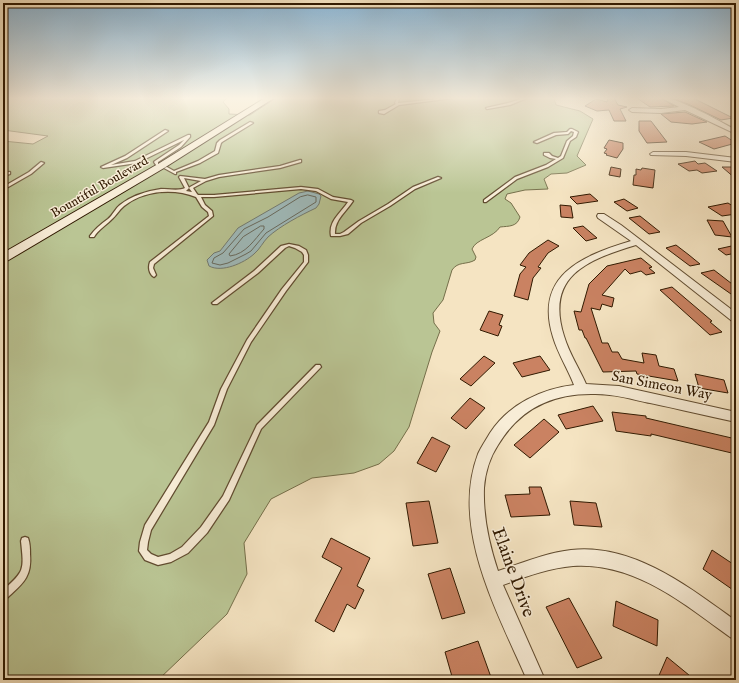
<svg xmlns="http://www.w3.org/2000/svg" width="739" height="683" font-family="'IM FELL English',serif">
<rect width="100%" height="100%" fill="#f5e4c2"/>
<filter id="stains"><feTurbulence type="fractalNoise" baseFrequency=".005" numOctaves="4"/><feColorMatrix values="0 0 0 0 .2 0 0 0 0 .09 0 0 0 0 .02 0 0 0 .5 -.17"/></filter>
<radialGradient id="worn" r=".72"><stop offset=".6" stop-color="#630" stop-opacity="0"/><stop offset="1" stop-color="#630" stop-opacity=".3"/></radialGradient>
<path fill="#bac594" stroke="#756f4a" d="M3,98H227L223,102L229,109V114L250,115L276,98H554L556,105L580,111L593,119L577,156L586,165L567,173L551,174L544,179L548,189L525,190L507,194L505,199L511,203L520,217C517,227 509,226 500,227C493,238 476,239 472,249L476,257L475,260C467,265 458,261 452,270L443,300L433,313L434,323L440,331L432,352L409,427L394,451L379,464L354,473L312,478L271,499L244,543L247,574L227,614L158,680H3V141L33,144L48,136L3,130Z"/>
<path fill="#a0bcbd" stroke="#737b71" d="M308,191L319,194L321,196L319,204L316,208C301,215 280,226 268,237C263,242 260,249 254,254C244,263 222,273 209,266L207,260L214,253L220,251L238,228L299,193Z"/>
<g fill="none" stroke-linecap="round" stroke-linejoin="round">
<g stroke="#686a5e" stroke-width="1">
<path d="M308,195L316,197V202L266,233L251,251L246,254L228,263L220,265L212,263L214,258L223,253L244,229L268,217L300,197Z"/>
<path d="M261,226H264V229C254,240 246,254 230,256L229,254L243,237Z"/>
</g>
</g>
<g fill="#ca8262" stroke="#301900">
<path d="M608,98H614L618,105L627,107L620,109L626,121H614L609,110L597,111L585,106L596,99L607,102Z"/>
<path d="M637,98H661L674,106L650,107Z"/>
<path d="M671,98H693L733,118L721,120L688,104Z"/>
<path d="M685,112L707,122L692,124L671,122L661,114Z"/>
<path d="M639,121H651L667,142L647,143L639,131Z"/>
<path d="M725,136L736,143L714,149L699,142Z"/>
<path d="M609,140L623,143V149L617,158L606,155L607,154L604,153L607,149L604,148Z"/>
<path d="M695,161L698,164L705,163L717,171L702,173L697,170L689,171L678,164Z"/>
<path d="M611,167L621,169L620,177L609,175Z"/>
<path d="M722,167H736V179Z"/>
<path d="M642,168L655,170L653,188L633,185L634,175H636V169L641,170Z"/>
<path d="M590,194L598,201L577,204L570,197Z"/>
<path d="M624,199L638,208L627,211L614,202Z"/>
<path d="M728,203L736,208V214L722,216L708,207Z"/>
<path d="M560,205L571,206L573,218L561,217Z"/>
<path d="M640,216L660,232L649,234L629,218Z"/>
<path d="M707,220L723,221L732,237L715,235Z"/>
<path d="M583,226L597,238L586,241L573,228Z"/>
<path d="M548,240L559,246L548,253L538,267L541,268L533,278L528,300L514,296L520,274L526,267L520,265L529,253Z"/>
<path d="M676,245L689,255L700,264L690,266L666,248Z"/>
<path d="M736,245V253L726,255L718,249Z"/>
<path d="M641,258L652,267L649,268L655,273L646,275L641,271L630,274L625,269L602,295L614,298L612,307L602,304L600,310L591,308L602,343H608L612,352H618L622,359L644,363L642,353L656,355L659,366L674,369L678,381L637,374L636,371L603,372L586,338H585L582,330H579L574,311L581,312L589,284L607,266Z"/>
<path d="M714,270L736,287V293L731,294L701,273Z"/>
<path d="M672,287L712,321L710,322L722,332L710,335L660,290Z"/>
<path d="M489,311L503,315L499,325L502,326L498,336L480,330Z"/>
<path d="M484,356L495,363L471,386L460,379Z"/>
<path d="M540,356L550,370L522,377L513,363Z"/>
<path d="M695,374L724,380L728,393L699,388Z"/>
<path d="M470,398L485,408L466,429L451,418Z"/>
<path d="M593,406L603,421L566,429L558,415Z"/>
<path d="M612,412L646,416V418L736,439V454L651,434V436L616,431Z"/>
<path d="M544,419L559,432L530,458L514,445Z"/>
<path d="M432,437L450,446L436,472L417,463Z"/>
<path d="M529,487H541L550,515L511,517L505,495L530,494Z"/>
<path d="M429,501L438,543L413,546L406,503Z"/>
<path d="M570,501L596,503L602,527L574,525Z"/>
<path d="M331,538L370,558L357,586L364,590L355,609L347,604L334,632L315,621L342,568L322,557Z"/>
<path d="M712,550L736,566V592L703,569Z"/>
<path d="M450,568L465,613L442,619L428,574Z"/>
<path d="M569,598L602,658L577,668L546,607Z"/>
<path d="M616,601L658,620L657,646L613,626Z"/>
<path d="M478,641L492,680H466L465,676L453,680L445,652Z"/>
<path d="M667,657L695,680H657Z"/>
</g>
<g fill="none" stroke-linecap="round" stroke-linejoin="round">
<defs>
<g id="lane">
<path d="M397,98H399L398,103L447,98H453L399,105L384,114L379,113V111L385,110L396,104L395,103Z"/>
<path d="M524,98H527L510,105L487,109L486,108L508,103Z"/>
<path d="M250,122L253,123L222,142L221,143L218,153L200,163L176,172V174H175L164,168L167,167L174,171L198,161L215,151L217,143L220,140Z"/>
<path d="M570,129H572L578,132L576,137L570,141L563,158L548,167L517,179L486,202H484V200L515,177L546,165L556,159L550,158L544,155V153H549L552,156L558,158L561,156L567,141L573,136L574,132L571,131L568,134L556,135L537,143L534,142L554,133L567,132Z"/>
<path d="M165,130L168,131L127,158L111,165L135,161L188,135H190V137L181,147L158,162V165H156L154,162L155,161L179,145L184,140L137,163L103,168L101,167L125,156Z"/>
<path d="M300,160H301V162L280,168L219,177L206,181L193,188L197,194L198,195H214L301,187L318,189L333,197L351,200L353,201C346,212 334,220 335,234H340L344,232L359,221L388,204L413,187L438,177L441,178L415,189L390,206L361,223L348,234L340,236H331C328,221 341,213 348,202L331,199L316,191L301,189L214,197H201L205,205L212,211L213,216L154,264L153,268L156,275L154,277C149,274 148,267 150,262L209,216L208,212L202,207L196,197C174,188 144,190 124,206C119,210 116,216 111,220C105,226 98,230 94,237H90V236C95,229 101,224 108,219C113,215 115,209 120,205C131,196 147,191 161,189C168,189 180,191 185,188L179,177L180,176L205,179L219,175L280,166ZM184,178L201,181L190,187L189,188L192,192L186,191L189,188Z"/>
<path d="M41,162L44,163L31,174L3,190V187L29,172Z"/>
<path d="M9,172H10V174L3,176V174Z"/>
<path d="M289,244L299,246L306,250L308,255V262L286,291L251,342L227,389L214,425L151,530L148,542L147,550L151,554L158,557L170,554L182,547L201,527L223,496L257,425L316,365H320L321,367L261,429L229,500L207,533L188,553L171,562L158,565L145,560L139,551L140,542L145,525L209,422L221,389L247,340L282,289L304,262V255L302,252L295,248L289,246L285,248L258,273L217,304H213L212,303L254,271L281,246Z"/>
<path d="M25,537L28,538C30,543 30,549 30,554C32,578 22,584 6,599L3,600V590C25,571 24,570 21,541L22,538Z"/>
</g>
<g id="street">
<path d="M662,98C676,96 721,122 736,130V134L685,110L661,113L632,112L629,110L632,108L661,109L679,107Z"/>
<path d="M653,152H686L736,158V162L686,156L651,155L650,154Z"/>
<path d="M598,214H604L621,225L736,313V322L732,321L636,245C587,260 545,276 564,336C569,353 579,368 586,384L619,386L736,412V422C707,416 679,409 650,403C631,399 611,393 591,394C550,394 519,410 498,445C490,457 485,473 484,488C483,516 489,544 498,571C522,563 546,553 571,550C633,543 689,587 736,621V640L730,637C683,603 634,562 573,566C549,568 525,577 503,585L545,680H527C498,613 450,528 478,454C481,447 486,440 490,433C509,404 541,389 574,385C568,369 558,354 553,337C534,276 581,256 631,241L598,218L597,216Z"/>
</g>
<path id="secondary" d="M265,98H274L164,168L7,261L3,262V253L158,164Z"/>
</defs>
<use href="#lane" stroke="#614c30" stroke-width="2.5"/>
<use href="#street" stroke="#614c30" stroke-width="2"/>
<use href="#secondary" stroke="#301900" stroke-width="2"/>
<use href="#lane" fill="#f8edd7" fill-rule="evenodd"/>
<use href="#street" fill="#f8edd7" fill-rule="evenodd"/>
<use href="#secondary" fill="#f8edd7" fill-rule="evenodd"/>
</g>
<linearGradient id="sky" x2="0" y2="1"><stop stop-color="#8bb7d7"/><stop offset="0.51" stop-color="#faf3e4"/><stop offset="1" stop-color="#faf3e4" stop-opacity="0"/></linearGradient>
<rect width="739" height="193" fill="url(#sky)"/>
<g text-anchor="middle" stroke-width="3" stroke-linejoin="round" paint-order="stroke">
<g font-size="13" fill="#301900" stroke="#f8edd7">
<text transform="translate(99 186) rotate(-30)" y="5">Bountiful Boulevard</text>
</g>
<g font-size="15" fill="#301900" stroke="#f8edd7">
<text transform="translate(662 385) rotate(11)" y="5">San Simeon Way</text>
</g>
<g font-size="18" fill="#301900" stroke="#f8edd7">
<text transform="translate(514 572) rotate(70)" y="6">Elaine Drive</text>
</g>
</g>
<rect width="739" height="683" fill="none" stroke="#f5e4c2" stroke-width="16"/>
<rect x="4" y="4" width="731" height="675" fill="none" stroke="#301900" stroke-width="2"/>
<rect x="8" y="8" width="723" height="667" fill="none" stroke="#301900"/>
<rect width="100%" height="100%" filter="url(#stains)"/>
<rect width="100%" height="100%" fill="url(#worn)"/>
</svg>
